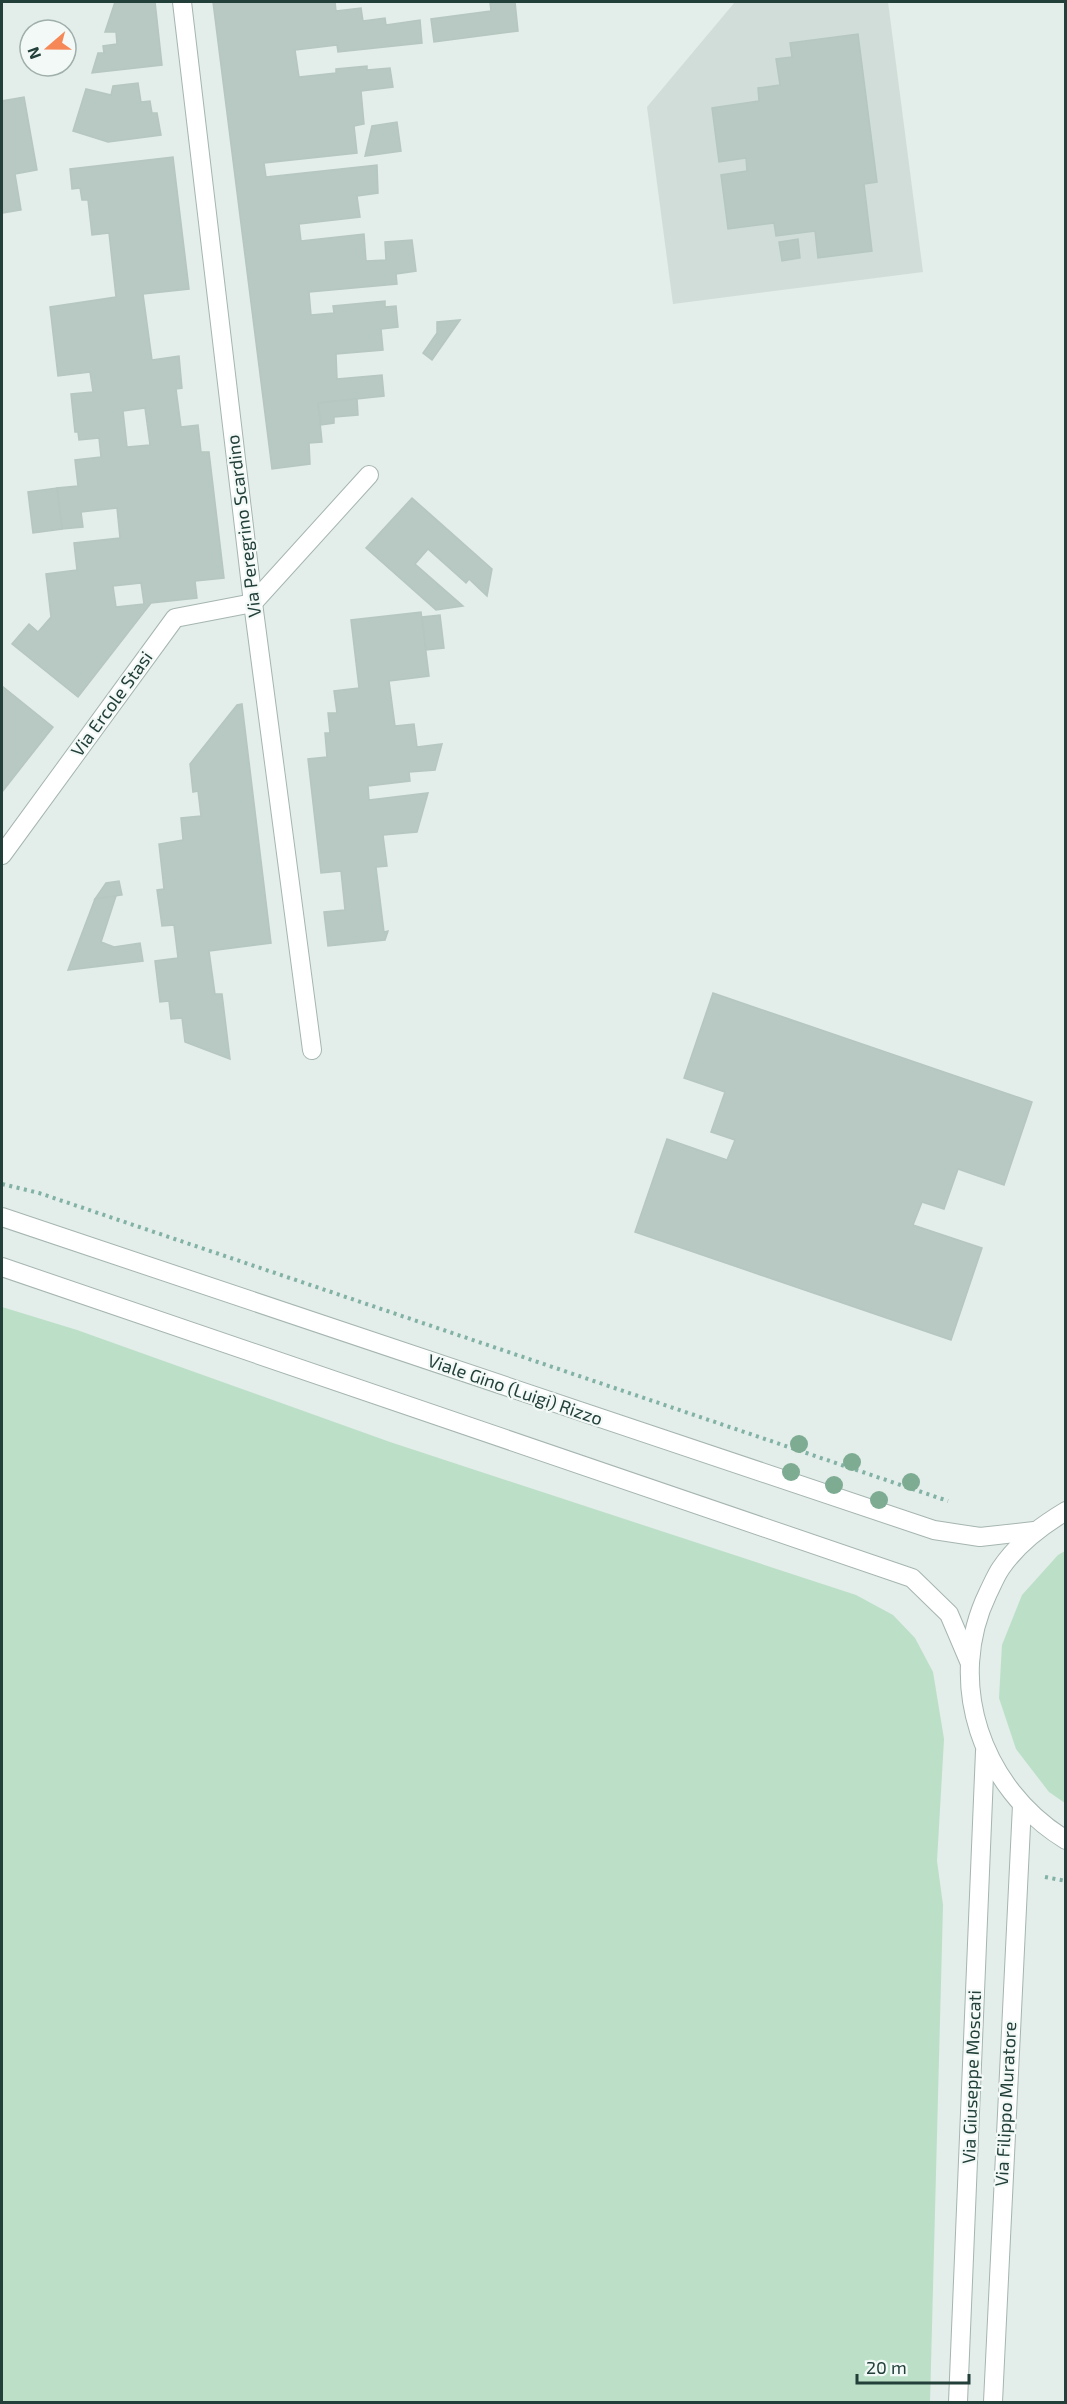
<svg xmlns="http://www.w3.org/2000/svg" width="1067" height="2404" font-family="'Exo 2',sans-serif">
<rect width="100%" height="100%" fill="#e3ede9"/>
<path fill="#d1ddd8" d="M735,2H888L923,272L673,304L647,107Z"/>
<g fill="#bbdfc7">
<path d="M2,1307L77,1330L390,1442L856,1595L893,1615L915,1638L933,1672L944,1739L937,1861L943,1905L930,2402H2Z"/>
<path d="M1065,1551V1803L1049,1792L1016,1749L999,1698L1002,1645L1022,1595L1058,1555Z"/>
</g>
<g fill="#b8c8c2" stroke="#b5c7c0" stroke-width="1.5" fill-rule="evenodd">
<path d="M115,2H155L162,65L92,73L98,53H104L103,46L117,44L116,32H105Z"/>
<path d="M213,2H335L336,11L361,8L363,21L385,18L386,25L420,20L422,43L338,52L337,45L295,50L299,77L336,73V69L367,66V70L390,68L393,87L361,91L364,124L354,126L357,153L264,163L266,177L377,165L378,193L357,196L360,217L299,224L301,241L364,234L366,261L386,260L385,242L412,240L416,271L396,274L397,284L309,292L311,315L334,313L333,306L385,301V307L396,306L398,327L381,329L383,350L336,354L337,379L382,375L384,396L318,403L322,442L309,443L310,464L272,469Z"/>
<path d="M490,2H515L518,31L434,42L431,19L491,11Z"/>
<path d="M858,34L877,182L864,184L872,251L818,258L815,231L776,236L774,223L728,229L721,175L747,171L746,158L719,162L712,108L759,101L758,88L780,85L776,59L792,57L790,43Z"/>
<path d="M138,83L141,102L150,101L152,113H157L161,135L108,142L73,131L86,89L111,95L113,86Z"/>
<path d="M24,97L37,170L15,174L21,210L2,213V101Z"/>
<path d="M397,122L401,151L365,156L372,126Z"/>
<path d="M173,157L189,289L143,294L152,360L179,356L182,388L176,389L181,427L198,425L201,452H209L224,578L195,581L197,598L151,603L78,697L12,644L29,624L38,632L51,617L46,574L77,570L74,543L120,538L117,508L81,512L83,527L62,529L57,488L78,486L75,460L101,457L99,438L79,440L78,432H75L71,394L93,392L90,372L58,376L50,307L116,297L109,233L92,235L88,200H82L80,188L72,189L70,169ZM145,408L150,445L127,447L123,411ZM141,583L144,604L116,607L113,586Z"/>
<path d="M798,239L800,258L782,261L779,242Z"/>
<path d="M460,320L432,360L423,353L437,333V322Z"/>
<path d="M357,399L358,415L334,417V423L321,425L318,403Z"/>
<path d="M57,488L62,529L33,533L28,492Z"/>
<path d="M412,498L492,569L487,596L469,579L466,583L428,549L415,564L463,606L436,610L366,548Z"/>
<path d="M421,612L429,676L389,681L395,726L414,724L417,747L442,744L435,770L409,772L410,781L368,786L369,800L428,793L417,832L383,835L387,866L376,867L384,932L388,931L385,940L328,946L324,912L345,910L341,871L321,873L308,759L327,757L325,733H330L328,713H337L334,691L359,688L351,620Z"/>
<path d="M440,615L444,648L426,650L422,617Z"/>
<path d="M2,686L53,727L2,792Z"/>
<path d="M242,704L271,943L209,951L215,994H222L230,1059L185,1042L182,1018L171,1019L169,1001L160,1002L155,961L178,958L174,925L162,926L157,890L164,889L159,844L183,840L181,818L201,816L198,791L193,792L190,764L237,705Z"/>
<path d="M119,881L122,895L95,899L106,883Z"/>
<path d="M116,896L101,942L114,947L140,943L143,961L68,970L95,899Z"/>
<path d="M713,993L1032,1102L1004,1185L958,1169L944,1209L922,1202L913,1225L982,1248L951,1340L635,1232L667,1139L727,1160L735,1140L711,1132L725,1092L684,1078Z"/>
</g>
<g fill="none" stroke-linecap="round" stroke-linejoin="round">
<defs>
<g id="minor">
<path d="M182,2L253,603L312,1050"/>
<path d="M2,855L175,618L253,603L369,475"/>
<path d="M2,1217L934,1530L980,1537L1034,1531"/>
<path d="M2,1267L912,1578L949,1614L969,1661"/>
<path d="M1066,1511C1041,1526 1018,1543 1001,1568C996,1575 992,1585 988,1593C945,1682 981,1788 1066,1840"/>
<path d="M958,2402L985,1751"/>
<path d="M993,2402L1022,1805"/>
</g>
</defs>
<use href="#minor" stroke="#a5b5b1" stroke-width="20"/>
<g stroke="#82b2a5" stroke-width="4" stroke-dasharray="3 4.5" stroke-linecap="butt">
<path d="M2,1184L39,1193L948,1501"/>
<path d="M1045,1877L1066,1881"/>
</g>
<use href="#minor" stroke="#fff" stroke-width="18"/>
</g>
<g fill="#7dac93">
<circle cx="799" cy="1444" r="9"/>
<circle cx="852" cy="1462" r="9"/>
<circle cx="791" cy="1472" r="9"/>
<circle cx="911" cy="1482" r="9"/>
<circle cx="834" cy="1485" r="9"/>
<circle cx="879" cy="1500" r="9"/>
</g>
<g text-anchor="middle" stroke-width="4.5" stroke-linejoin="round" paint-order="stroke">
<g font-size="18" fill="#223f39" stroke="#f3f9f7">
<text transform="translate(244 526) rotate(-97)" y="6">Via Peregrino Scardino</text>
<text transform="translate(112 704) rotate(-54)" y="6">Via Ercole Stasi</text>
<text transform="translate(515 1390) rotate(19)" y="6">Viale Gino (Luigi) Rizzo</text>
<text transform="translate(972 2077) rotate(-88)" y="6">Via Giuseppe Moscati</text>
<text transform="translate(1006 2104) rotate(-87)" y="6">Via Filippo Muratore</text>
</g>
</g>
<rect width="1067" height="2404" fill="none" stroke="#223f39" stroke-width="6"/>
<g transform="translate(48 48) rotate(250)"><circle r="28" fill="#f3f9f7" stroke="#9fafab" stroke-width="1.5"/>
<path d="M0-4.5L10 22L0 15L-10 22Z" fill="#f68858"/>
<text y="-9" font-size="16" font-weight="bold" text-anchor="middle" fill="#223f39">N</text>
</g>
<path d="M857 2374v9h112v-9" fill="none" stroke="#223f39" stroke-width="3"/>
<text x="866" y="2374" font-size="18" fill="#223f39" stroke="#f3f9f7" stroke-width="4.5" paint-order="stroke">20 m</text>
</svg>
